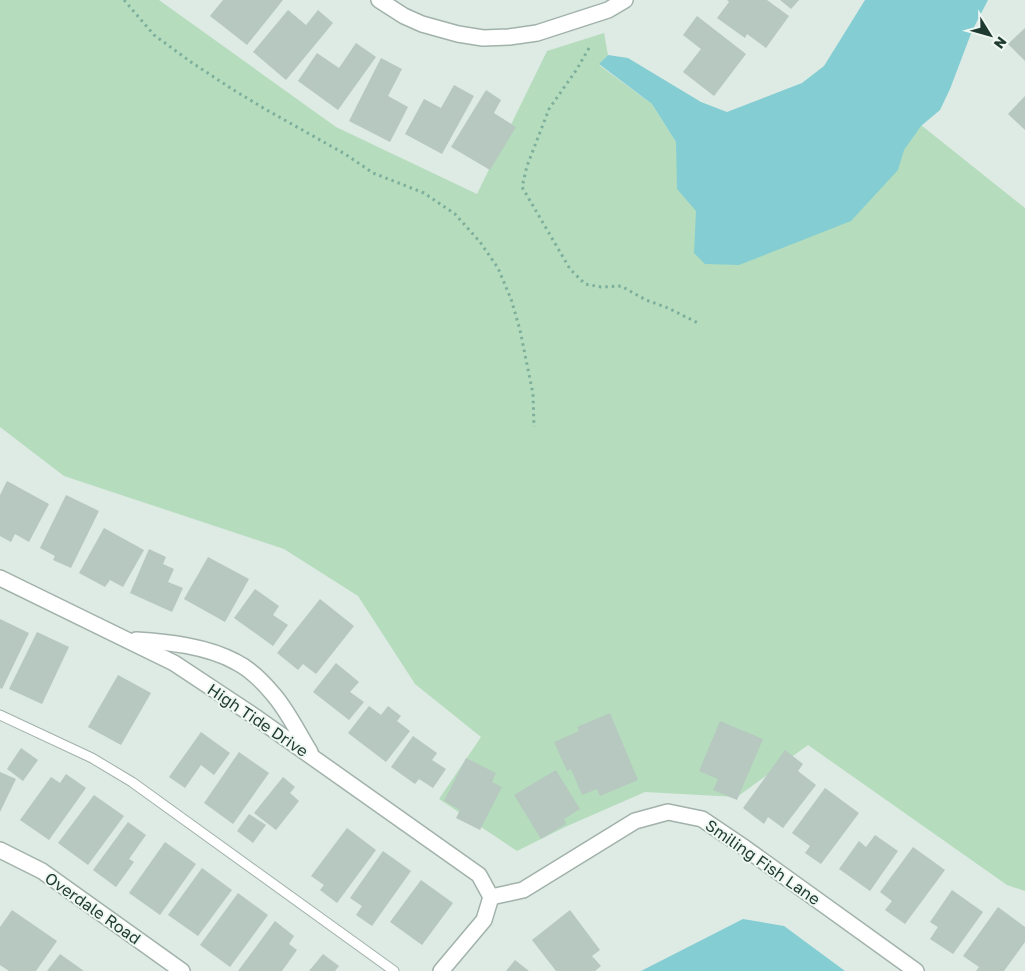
<svg xmlns="http://www.w3.org/2000/svg" width="1025" height="971" font-family="'Golos Text',sans-serif">
<rect width="100%" height="100%" fill="#deeae4"/>
<path fill="#b5ddbd" d="M0,0H159L336,127L477,194L547,51L604,33L608,55L599,65L652,104L676,142L921,125L1025,208V891L1007,885L808,745L737,797L645,792L565,827L517,851L439,799L481,737L415,684L358,596L284,549L64,476L0,427Z"/>
<g fill="#83cdd3">
<path d="M865,0H988L972,31L950,89L940,110L921,126L904,150L898,170L851,221L739,265L705,264L694,253L696,211L677,189L676,142L652,104L599,64L608,55L628,58L701,102L727,112L802,83L824,66Z"/>
<path d="M743,919L784,926L845,971H641Z"/>
</g>
<g fill="#b6c8bf">
<path d="M223,0H283L247,45L210,16Z"/>
<path d="M727,0H767L789,16L766,48L747,34L745,38L717,18L729,2Z"/>
<path d="M780,0H799L791,9Z"/>
<path d="M288,10L306,25L318,10L333,23L286,80L253,52Z"/>
<path d="M697,16L746,54L714,96L683,72L701,49L683,35Z"/>
<path d="M1025,28V61L1008,44Z"/>
<path d="M356,43L376,57L338,110L298,81L317,53L339,68Z"/>
<path d="M381,58L402,69L388,96L408,107L390,142L349,121Z"/>
<path d="M454,85L474,96L442,154L405,134L424,99L441,108Z"/>
<path d="M486,90L501,100L494,113L516,127L490,170L451,147Z"/>
<path d="M1025,96V130L1008,114Z"/>
<path d="M7,481L49,504L29,542L15,534L11,542L0,536V495Z"/>
<path d="M66,495L99,511L71,568L53,560L55,556L40,548Z"/>
<path d="M104,528L144,550L123,587L110,580L105,587L79,573Z"/>
<path d="M149,549L166,557L163,564L174,569L168,582L183,588L172,612L130,593Z"/>
<path d="M208,557L249,579L225,622L184,599Z"/>
<path d="M255,589L279,606L273,615L288,625L273,646L234,618Z"/>
<path d="M320,599L354,626L316,674L303,664L298,670L277,653Z"/>
<path d="M0,619L29,633L2,689L0,688Z"/>
<path d="M37,632L69,647L42,704L9,689Z"/>
<path d="M336,663L359,682L350,692L364,702L349,720L313,692Z"/>
<path d="M118,675L151,693L121,745L88,727Z"/>
<path d="M369,706L381,715L388,706L401,716L397,721L410,731L386,762L348,733Z"/>
<path d="M610,713L638,780L600,796L597,789L582,795L571,769L567,771L554,742L579,731L577,727Z"/>
<path d="M720,721L763,739L737,800L713,790L718,779L699,771Z"/>
<path d="M201,732L230,753L214,775L201,765L185,788L169,777Z"/>
<path d="M413,736L437,753L432,760L446,769L433,788L419,779L415,784L391,767Z"/>
<path d="M21,748L38,760L23,781L7,769Z"/>
<path d="M785,750L803,764L798,771L816,785L783,828L768,817L764,824L743,808Z"/>
<path d="M239,752L269,773L233,824L204,803Z"/>
<path d="M466,758L496,773L492,782L502,787L480,830L456,818L460,810L444,801Z"/>
<path d="M556,770L580,809L564,819L566,824L541,839L514,795Z"/>
<path d="M0,772L16,779L0,812Z"/>
<path d="M66,774L86,788L49,840L20,820L51,777L60,783Z"/>
<path d="M283,777L295,787L290,793L299,801L276,830L254,813Z"/>
<path d="M825,788L859,813L821,864L805,853L810,846L792,833Z"/>
<path d="M94,795L124,816L88,865L58,843Z"/>
<path d="M249,814L266,825L253,843L237,831Z"/>
<path d="M128,822L146,835L129,859L134,862L116,887L93,870Z"/>
<path d="M347,828L376,850L337,903L320,890L324,885L311,876Z"/>
<path d="M875,835L898,851L870,891L839,869L859,841L866,847Z"/>
<path d="M165,842L196,864L160,915L129,893Z"/>
<path d="M913,847L945,870L905,924L885,910L892,901L880,892Z"/>
<path d="M383,851L411,871L372,926L356,915L362,906L350,898Z"/>
<path d="M202,868L232,890L198,936L168,915Z"/>
<path d="M421,880L453,903L422,945L390,922Z"/>
<path d="M952,890L983,912L953,954L930,939L938,927L930,922Z"/>
<path d="M238,893L268,915L230,967L200,945Z"/>
<path d="M998,907L1025,927V942L1004,971H976L979,967L963,956Z"/>
<path d="M12,910L57,941L36,971H9L0,965V927Z"/>
<path d="M570,910L600,950L592,956L601,966L595,971H556L532,940Z"/>
<path d="M275,921L294,936L289,944L297,950L282,971H238Z"/>
<path d="M60,954L84,971H47Z"/>
<path d="M323,954L339,966L335,971H309Z"/>
<path d="M515,960L529,971H506Z"/>
</g>
<g fill="none" stroke-linecap="round" stroke-linejoin="round">
<defs>
<path id="lane" d="M0,715L92,758L132,782L394,971"/>
<g id="street">
<path d="M379,0L404,16L422,24L458,34L483,38L509,37L537,33L608,10L625,0"/>
<path d="M0,578L174,663L257,718L479,875L491,897"/>
<path d="M136,640C168,642 207,646 236,662C250,669 263,682 273,694C288,711 298,733 310,752"/>
<path d="M0,850L42,871L182,971"/>
<path d="M491,897L523,890L635,821L668,812L702,819L745,848L916,971"/>
<path d="M441,971L484,920L491,897"/>
</g>
</defs>
<use href="#lane" stroke="#a1b2ab" stroke-width="11"/>
<use href="#street" stroke="#a1b2ab" stroke-width="18"/>
<g stroke="#7daf9c" stroke-width="3" stroke-dasharray="2.5 4" stroke-linecap="butt">
<path d="M124,0L154,35L191,62L232,89L265,109L345,154L373,173L424,193L455,214L480,242L498,268L511,299L520,330L533,394L534,427"/>
<path d="M589,48L577,69L549,109L527,166L522,187L570,269L585,284L601,287L621,286L646,300L668,308L700,324"/>
</g>
<use href="#lane" stroke="#fff" stroke-width="9"/>
<use href="#street" stroke="#fff" stroke-width="15"/>
</g>
<g text-anchor="middle" stroke-width="4" stroke-linejoin="round" paint-order="stroke">
<g font-size="16" fill="#1f3a31" stroke="#eef7f2">
<text transform="translate(258 720) rotate(34)" y="6">High Tide Drive</text>
<text transform="translate(763 862) rotate(35)" y="6">Smiling Fish Lane</text>
<text transform="translate(93 908) rotate(35)" y="6">Overdale Road</text>
</g>
</g>
<g transform="translate(990 35) rotate(127)" stroke="#eef7f2" stroke-width="4" paint-order="stroke">
<path d="M0-4L9 19L0 12L-9 19Z" fill="#1f3a31"/>
<text y="-8" font-size="14" font-weight="bold" text-anchor="middle" fill="#1f3a31">N</text>
</g>
</svg>
